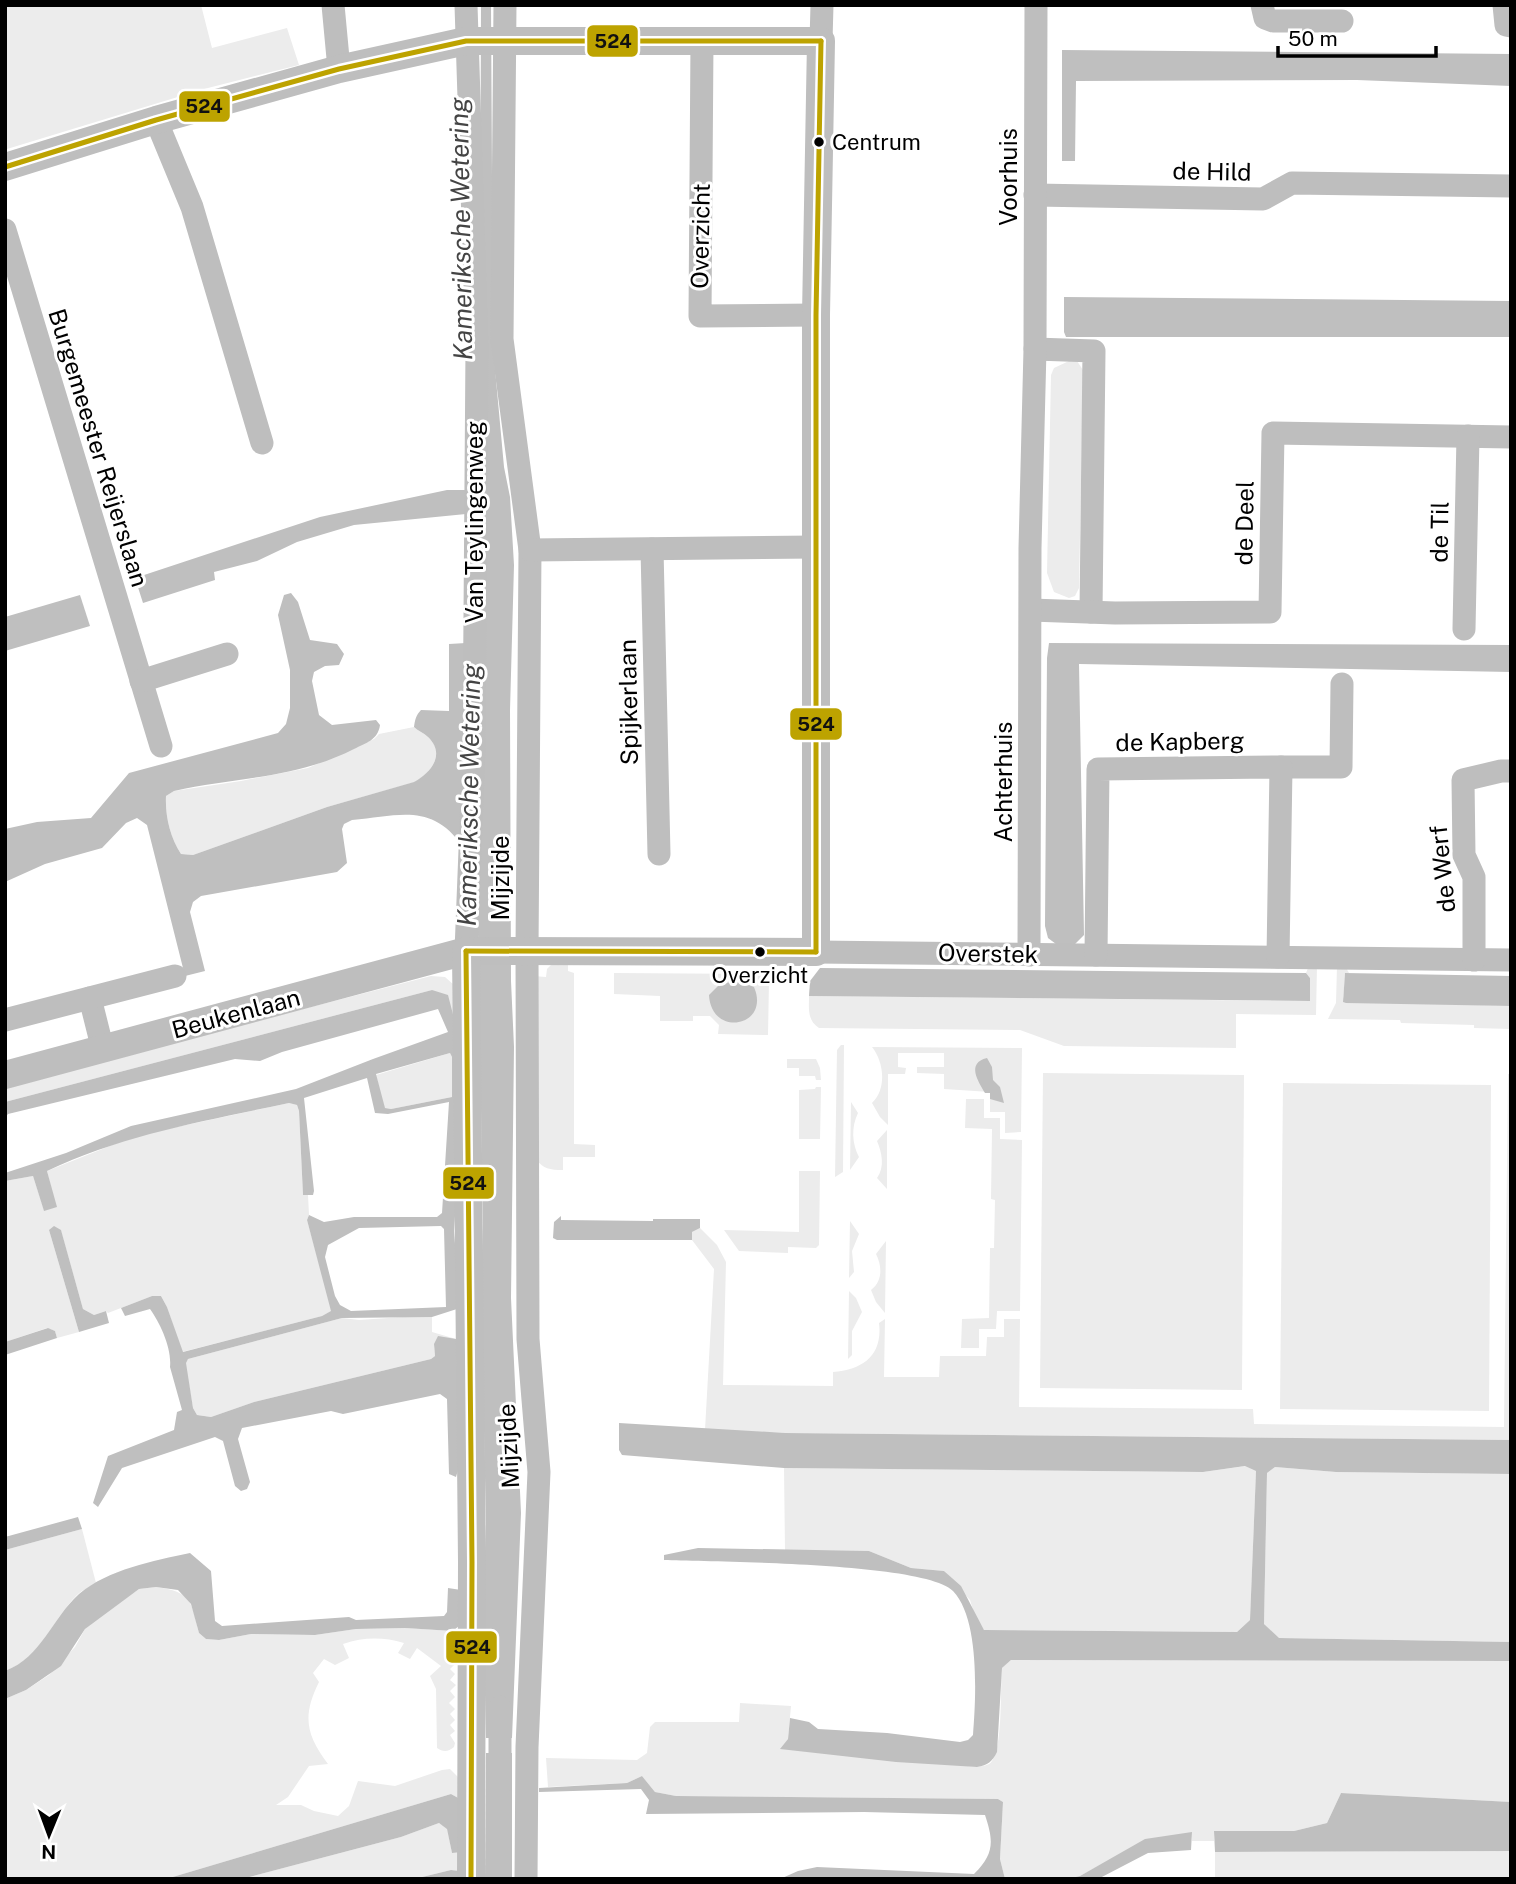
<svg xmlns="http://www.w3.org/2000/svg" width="1516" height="1884" font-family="'Public Sans',sans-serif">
<rect width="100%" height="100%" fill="#fff"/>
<g fill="#ececec">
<path d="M5,5H201L212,48L287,28L299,65L204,89L7,149Z"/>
<path d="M1069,361H1077L1083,370L1079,588L1075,596L1069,598L1054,592L1047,573L1051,375L1054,368Z"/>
<path d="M414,727C418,731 424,733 428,737C446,753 431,773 415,782L327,807L193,855L181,854C170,837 165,816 166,796L174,791L241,781L308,768L374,739L379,734Z"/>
<path d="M551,965H568V971L574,973V1144L595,1145V1157H563V1170C550,1170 543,1169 535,1158L533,976L546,977L547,969Z"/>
<path d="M1317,966L1316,1015L1236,1014V1048L1064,1046L1020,1030L819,1028C807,1020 809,1009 809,996L1309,1001L1310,978L1306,973L1308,968Z"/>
<path d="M1337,966H1345L1349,973H1345L1343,1001L1511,1006V1029L1474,1028V1025L1401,1023L1400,1020L1328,1019L1336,1003Z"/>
<path d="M614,973L760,974L769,981L768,1035L718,1034L719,1025L710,1016H693V1021H660V996L614,994Z"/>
<path d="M431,976L445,977L454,985L463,1044L432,990L5,1102V1086Z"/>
<path d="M841,1045H844L843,1172L835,1177L837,1050Z"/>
<path d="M872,1047L1022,1048L1021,1132L1005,1133V1112H990V1092L944,1089V1074L917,1073V1067H944V1053H898V1067L906,1068L905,1074H888V1125L880,1117L872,1103C887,1089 884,1062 872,1047Z"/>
<path d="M450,1053L452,1057V1097L391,1109L384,1108L376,1075Z"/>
<path d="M1511,1054V1440L785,1433L705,1430L714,1269L692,1240V1232L700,1228L717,1245L726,1262L723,1385L833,1386V1372C863,1370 883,1355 879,1323L885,1319L884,1377H939L940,1356H986L987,1337H1004V1319H1020L1019,1407L1253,1409L1254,1424L1504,1427L1508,1074H1510Z"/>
<path d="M787,1059H816L820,1068L821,1080H816L815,1076H799V1068H787Z"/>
<path d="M1043,1073L1244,1075L1242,1390L1040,1388Z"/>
<path d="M1283,1083L1491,1085L1489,1411L1280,1409Z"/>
<path d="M816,1087H821L820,1139H799V1090L815,1089Z"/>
<path d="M966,1099H984V1118H1000V1139L1022,1140L1020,1311H997L996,1329H979V1348H961L962,1319L989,1318L990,1248H994L995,1200L991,1199L992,1129L965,1128Z"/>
<path d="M851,1102L858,1113C851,1127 852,1144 859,1157L850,1170Z"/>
<path d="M289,1103L297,1105L299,1111L303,1195H308L309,1215L307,1220L332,1311L322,1316L182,1352L167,1307L161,1296H152L108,1313L106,1311L94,1315L83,1309L61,1231L49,1230L79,1332L57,1338L55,1331L47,1328L5,1342V1181L33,1176L44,1210L56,1207L47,1171L135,1136Z"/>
<path d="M887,1130V1189L877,1178C885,1167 882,1153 877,1141Z"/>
<path d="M799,1171H820L819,1245L816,1248L788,1247V1253L739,1251L724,1230L799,1232Z"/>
<path d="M850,1221L859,1234L852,1251L854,1272L849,1278Z"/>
<path d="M886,1241L885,1313L876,1302L871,1290C883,1281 882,1266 876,1254Z"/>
<path d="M849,1291L856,1298L862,1312L852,1331V1355L848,1359Z"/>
<path d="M403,1317H432V1332L456,1339L434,1344L435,1356L431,1359L254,1402L211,1417L197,1415L193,1408L185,1363L188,1359L342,1318L359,1320Z"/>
<path d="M1246,1466L1256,1471L1250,1620L1237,1632L984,1630L975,1616L970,1600L944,1571L911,1568L869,1551L785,1550L784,1468L1203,1472Z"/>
<path d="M1275,1467L1336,1472L1511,1474V1642L1278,1638L1264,1624L1267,1473Z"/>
<path d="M82,1529L96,1583C90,1587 82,1590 77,1595C52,1620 41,1658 5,1671V1550Z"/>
<path d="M156,1587C192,1592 191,1601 199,1633L206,1639L219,1640L251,1634L315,1635L356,1629L405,1628L453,1631L454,1651L448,1656L456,1663L450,1669L455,1674L450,1680L456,1685L450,1691L455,1697L449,1703L455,1709L450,1714L455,1720L450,1725L455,1731L450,1735L455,1743L454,1747C448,1752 443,1752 437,1748L436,1689L430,1676L441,1666L417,1648L410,1659L398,1653L404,1643C383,1637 364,1637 343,1644L349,1658L335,1665L324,1659L313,1673L319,1682C302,1716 306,1735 328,1764L309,1766L288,1797L276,1805H301L314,1811L338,1816L349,1806L358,1781L395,1786L442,1770L450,1769L460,1779V1799L451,1794L166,1879H5V1699L26,1690L49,1675L75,1647L85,1629L100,1616L139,1589Z"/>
<path d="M1011,1660L1511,1661V1802L1341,1793L1327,1823L1294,1831L1214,1832V1841H1192V1833L1100,1865L1080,1876L1067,1879H1005L1000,1859L1003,1802L998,1799L676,1796L655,1792L642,1776L627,1783L548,1787L546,1758L637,1760L647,1753L650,1727L655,1722H739L740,1703L791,1706L788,1739L782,1748L977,1767C982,1766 989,1766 992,1761C1003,1745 1000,1689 1002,1668Z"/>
<path d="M439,1823L447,1828L452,1853L463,1852L460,1871L451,1870L414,1879H242L401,1837Z"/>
<path d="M1511,1851V1879H1215V1852Z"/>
</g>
<g fill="#bfbfbf" fill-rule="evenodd">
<path d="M481,5H491L493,347L504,467L510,497L514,565L510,710L511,981L514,1047L511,1298L521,1513L512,1738H486L483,1607L486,1524L481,1292L483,1225L478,934Z"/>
<path d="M1062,50L1511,54V86L1357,80L1076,81L1075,161H1062Z"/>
<path d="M1064,297L1511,301V337H1066L1064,332Z"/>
<path d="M447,490H466V514L354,525L297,542L257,561L214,572L215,580L143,603L135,578L320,517Z"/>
<path d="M291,593L298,602L310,640L337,644L344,654L339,665L325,666L314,672L312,681L319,715L332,725L376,720L380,725C378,740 366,743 354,749C295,779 236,777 174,791L166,796C165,816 170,837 181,854L193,855L327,807L414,782C431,773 446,754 428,737C424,733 418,731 414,727C415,720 416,715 421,710L449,711V644L466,643L463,847C432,802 399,816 352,820L344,824L342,829L347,863L337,872L201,896L193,902L190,912L205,971L185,976L147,825L137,818L126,823L102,848L45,864L5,882V829L37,822L91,818L129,773L278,733L286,724L290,708V670L278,615L284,595Z"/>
<path d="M80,595L90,626L5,651V617Z"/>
<path d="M1049,643L1511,645V672L1079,664L1084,935L1075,944H1056L1048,938L1045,926L1047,658Z"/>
<path d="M820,968L1306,973L1310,978V1001L809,996L810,981Z"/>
<path d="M1345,973L1511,976V1006L1346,1003L1343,1002Z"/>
<path d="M741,982L754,987C771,1027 711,1038 709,995L721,983Z"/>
<path d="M432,990L448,995L457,1030L458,1171L454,1231L460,1308L432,1317L342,1318L188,1359L186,1363L193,1408L197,1415L211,1417L254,1402L431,1359L435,1356L434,1344L438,1336L456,1339L460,1463L456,1477L449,1474L447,1399L440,1394L343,1414L331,1411L242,1428L238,1439L250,1482L247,1489L241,1491L235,1486L223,1441L215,1437L122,1468L98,1507L93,1503L108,1456L174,1430L177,1412L182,1410L170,1367C172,1348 160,1323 150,1309L125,1316L121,1308L152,1296H161L167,1307L183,1352L322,1316L331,1311L307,1220L309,1215L324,1222L354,1217H437L442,1213L449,1102L388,1114L375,1113L367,1078L304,1098L314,1191L313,1195H303L299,1111L297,1105L289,1103C205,1121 125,1134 47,1171L57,1207L44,1211L33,1176L5,1181V1173L66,1153L131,1126L296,1089L373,1059L448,1032L438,1009L282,1052L260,1061L235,1059L8,1114L5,1118V1102ZM450,1053L452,1057V1097L391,1109L385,1108L376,1074ZM441,1226L444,1229L446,1307L351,1311L340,1305L335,1296L325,1257L328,1245L359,1228Z"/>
<path d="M987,1058L992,1067L993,1080L1000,1087L1004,1103L990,1099V1093H985C978,1081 966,1063 987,1058Z"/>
<path d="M561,1216V1220L653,1221V1219H700V1228L692,1232V1240H557L553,1238L554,1222Z"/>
<path d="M54,1226L61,1230L83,1309L94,1315L106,1311L109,1323L79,1332L49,1230Z"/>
<path d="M48,1328L55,1331L57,1338L5,1355V1342Z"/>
<path d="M619,1423L785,1433L1511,1440V1474L1336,1472L1275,1467L1267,1473L1264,1624L1279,1638L1511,1642V1661L1011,1660L1002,1668L997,1752C992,1762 988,1765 977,1767L896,1762L780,1749L788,1739L790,1718L809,1722L818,1729L887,1733L960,1742L968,1740L973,1735C976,1698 980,1619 953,1591C924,1562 713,1562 664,1560V1555L698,1548L869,1551L911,1568L944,1571L961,1586L984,1630L1237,1632L1250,1620L1256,1471L1245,1466L1203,1472L784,1468L622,1455L619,1450Z"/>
<path d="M78,1517L82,1529L5,1550V1537Z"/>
<path d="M190,1553L211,1571L215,1621L222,1626L349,1617L356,1620L444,1616L447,1612L448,1588L461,1590L460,1625L453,1631L405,1628L356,1629L315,1635L251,1634L219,1640L206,1639L199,1633L191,1604L178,1590L156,1587L139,1589L85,1629L61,1666L26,1690L5,1699V1671C42,1657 52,1618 79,1594C109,1569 153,1561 190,1553Z"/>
<path d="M486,1753H512V1879H485Z"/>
<path d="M642,1776L655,1792L676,1796L998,1799L1003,1802L1000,1859L1005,1879H780L798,1871L817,1867L974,1874C994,1854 994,1842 985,1815L864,1812L646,1814L649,1800L641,1789L539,1792V1788L627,1783Z"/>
<path d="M1341,1793L1511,1802V1851L1215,1852L1214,1831H1294L1327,1823Z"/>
<path d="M451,1794L460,1799L463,1852L452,1853L447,1829L439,1823L401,1837L242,1879H166Z"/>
<path d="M1192,1832L1191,1850L1148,1853L1098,1879H1067L1080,1876L1145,1839Z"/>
<path d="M451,1870L460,1871L461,1879H414Z"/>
</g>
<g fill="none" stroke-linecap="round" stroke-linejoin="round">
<path stroke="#bfbfbf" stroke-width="23" d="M500,1785V1707"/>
<g stroke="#bebebe" stroke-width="23">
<path d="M333,5L339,69"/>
<path d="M505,5L502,339L530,550L527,951L528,1339L539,1472L527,1747L526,1879"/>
<path d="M1262,5L1265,18L1273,21H1342"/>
<path d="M1504,5L1506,25L1511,26"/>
<path d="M702,41L700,316L816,315"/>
<path d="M821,41L822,5"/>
<path d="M156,120L192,207L262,443"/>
<path d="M1035,195L1263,199L1292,183L1511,186"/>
<path d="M5,230L161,746"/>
<path d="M1035,349L1094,351L1091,612"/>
<path d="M652,549L659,854"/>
<path d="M530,550L816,547"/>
<path d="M1031,610L1115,613L1270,612L1273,433L1511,437"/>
<path d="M1464,629L1468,436"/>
<path d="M141,681L227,654"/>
<path d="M1281,767H1341L1342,684"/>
<path d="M466,951L474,749L477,347L466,5"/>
<path d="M816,952L1511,960"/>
<path d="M1029,955L1030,548L1035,349L1036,5"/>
<path d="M1096,955L1098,769L1281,767L1278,957"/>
<path d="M1474,960V877L1464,855L1463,780L1501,771H1511"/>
<path d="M90,998L103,1050"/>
<path d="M5,1020L175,976"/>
</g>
<g stroke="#bebebe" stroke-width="28">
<path d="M5,167L156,120L339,69L466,41H821L816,315V952L466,951L5,1075"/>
<path d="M466,951L472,1562L471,1879"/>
</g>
<defs>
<g id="bus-1">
<path d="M5,167L156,120L339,69L466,41H821"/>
<path d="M466,951L472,1562L471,1879"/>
<path d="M466,951L816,952"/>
<path d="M816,952V315L821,41"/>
</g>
</defs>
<use href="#bus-1" stroke="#fff" stroke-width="10"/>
<use href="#bus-1" stroke="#bda300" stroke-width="5"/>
</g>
<g fill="#000" stroke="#fff" stroke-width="2.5">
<circle cx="819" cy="142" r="6"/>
<circle cx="760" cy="952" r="6"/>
</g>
<g text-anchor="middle" stroke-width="6" stroke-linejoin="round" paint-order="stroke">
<g font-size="22" fill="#000" stroke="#fff" text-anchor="start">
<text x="832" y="150">Centrum</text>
<text x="760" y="983" text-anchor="middle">Overzicht</text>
</g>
<g font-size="24" fill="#000" stroke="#fff">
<text transform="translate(1212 172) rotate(1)" y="8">de Hild</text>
<text transform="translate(1009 177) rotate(-90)" y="8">Voorhuis</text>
<text transform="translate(701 236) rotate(-89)" y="8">Overzicht</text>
<text transform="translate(98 448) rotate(73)" y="8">Burgemeester Reijerslaan</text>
<text transform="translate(475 522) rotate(-90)" y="8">Van Teylingenweg</text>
<text transform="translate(1245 523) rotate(-89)" y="8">de Deel</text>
<text transform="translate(1440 532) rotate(-89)" y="8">de Til</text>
<text transform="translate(629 702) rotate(-91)" y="8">Spijkerlaan</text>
<text transform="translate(1180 742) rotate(-1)" y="8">de Kapberg</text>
<text transform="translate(1004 782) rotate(-90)" y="8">Achterhuis</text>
<text transform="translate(1443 869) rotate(-96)" y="8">de Werf</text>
<text transform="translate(501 878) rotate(-90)" y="8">Mijzijde</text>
<text transform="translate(988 954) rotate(1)" y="8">Overstek</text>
<text transform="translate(236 1014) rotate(-15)" y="8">Beukenlaan</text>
<text transform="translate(509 1446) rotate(-93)" y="8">Mijzijde</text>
</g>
<g font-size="26" font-style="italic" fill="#444" stroke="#fff">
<text transform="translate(461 229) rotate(-91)" y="9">Kameriksche Wetering</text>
<text transform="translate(469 795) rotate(-89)" y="9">Kameriksche Wetering</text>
</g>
</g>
<g stroke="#fff" stroke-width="2.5">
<rect x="586" y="24" width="53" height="34" rx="7" fill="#bda300"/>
<rect x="178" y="90" width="53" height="33" rx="7" fill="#bda300"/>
<rect x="789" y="707" width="54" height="34" rx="7" fill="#bda300"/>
<rect x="442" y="1166" width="53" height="34" rx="7" fill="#bda300"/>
<rect x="445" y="1630" width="53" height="34" rx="7" fill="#bda300"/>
</g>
<g font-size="19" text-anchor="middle" font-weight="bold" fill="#111">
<text x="613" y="48">524</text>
<text x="204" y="113">524</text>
<text x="816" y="731">524</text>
<text x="468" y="1190">524</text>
<text x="472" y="1654">524</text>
</g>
<rect width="1516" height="1884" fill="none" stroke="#000000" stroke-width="14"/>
<g transform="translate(49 1835) rotate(181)" stroke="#ffffff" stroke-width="5" paint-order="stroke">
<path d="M0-5L12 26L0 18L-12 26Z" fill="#000000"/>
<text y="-10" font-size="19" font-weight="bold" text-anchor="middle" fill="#000000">N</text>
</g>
<path d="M1278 46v10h158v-10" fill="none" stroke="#000000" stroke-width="3.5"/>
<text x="1288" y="46" font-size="21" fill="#000000" stroke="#ffffff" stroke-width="5" paint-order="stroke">50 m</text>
</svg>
